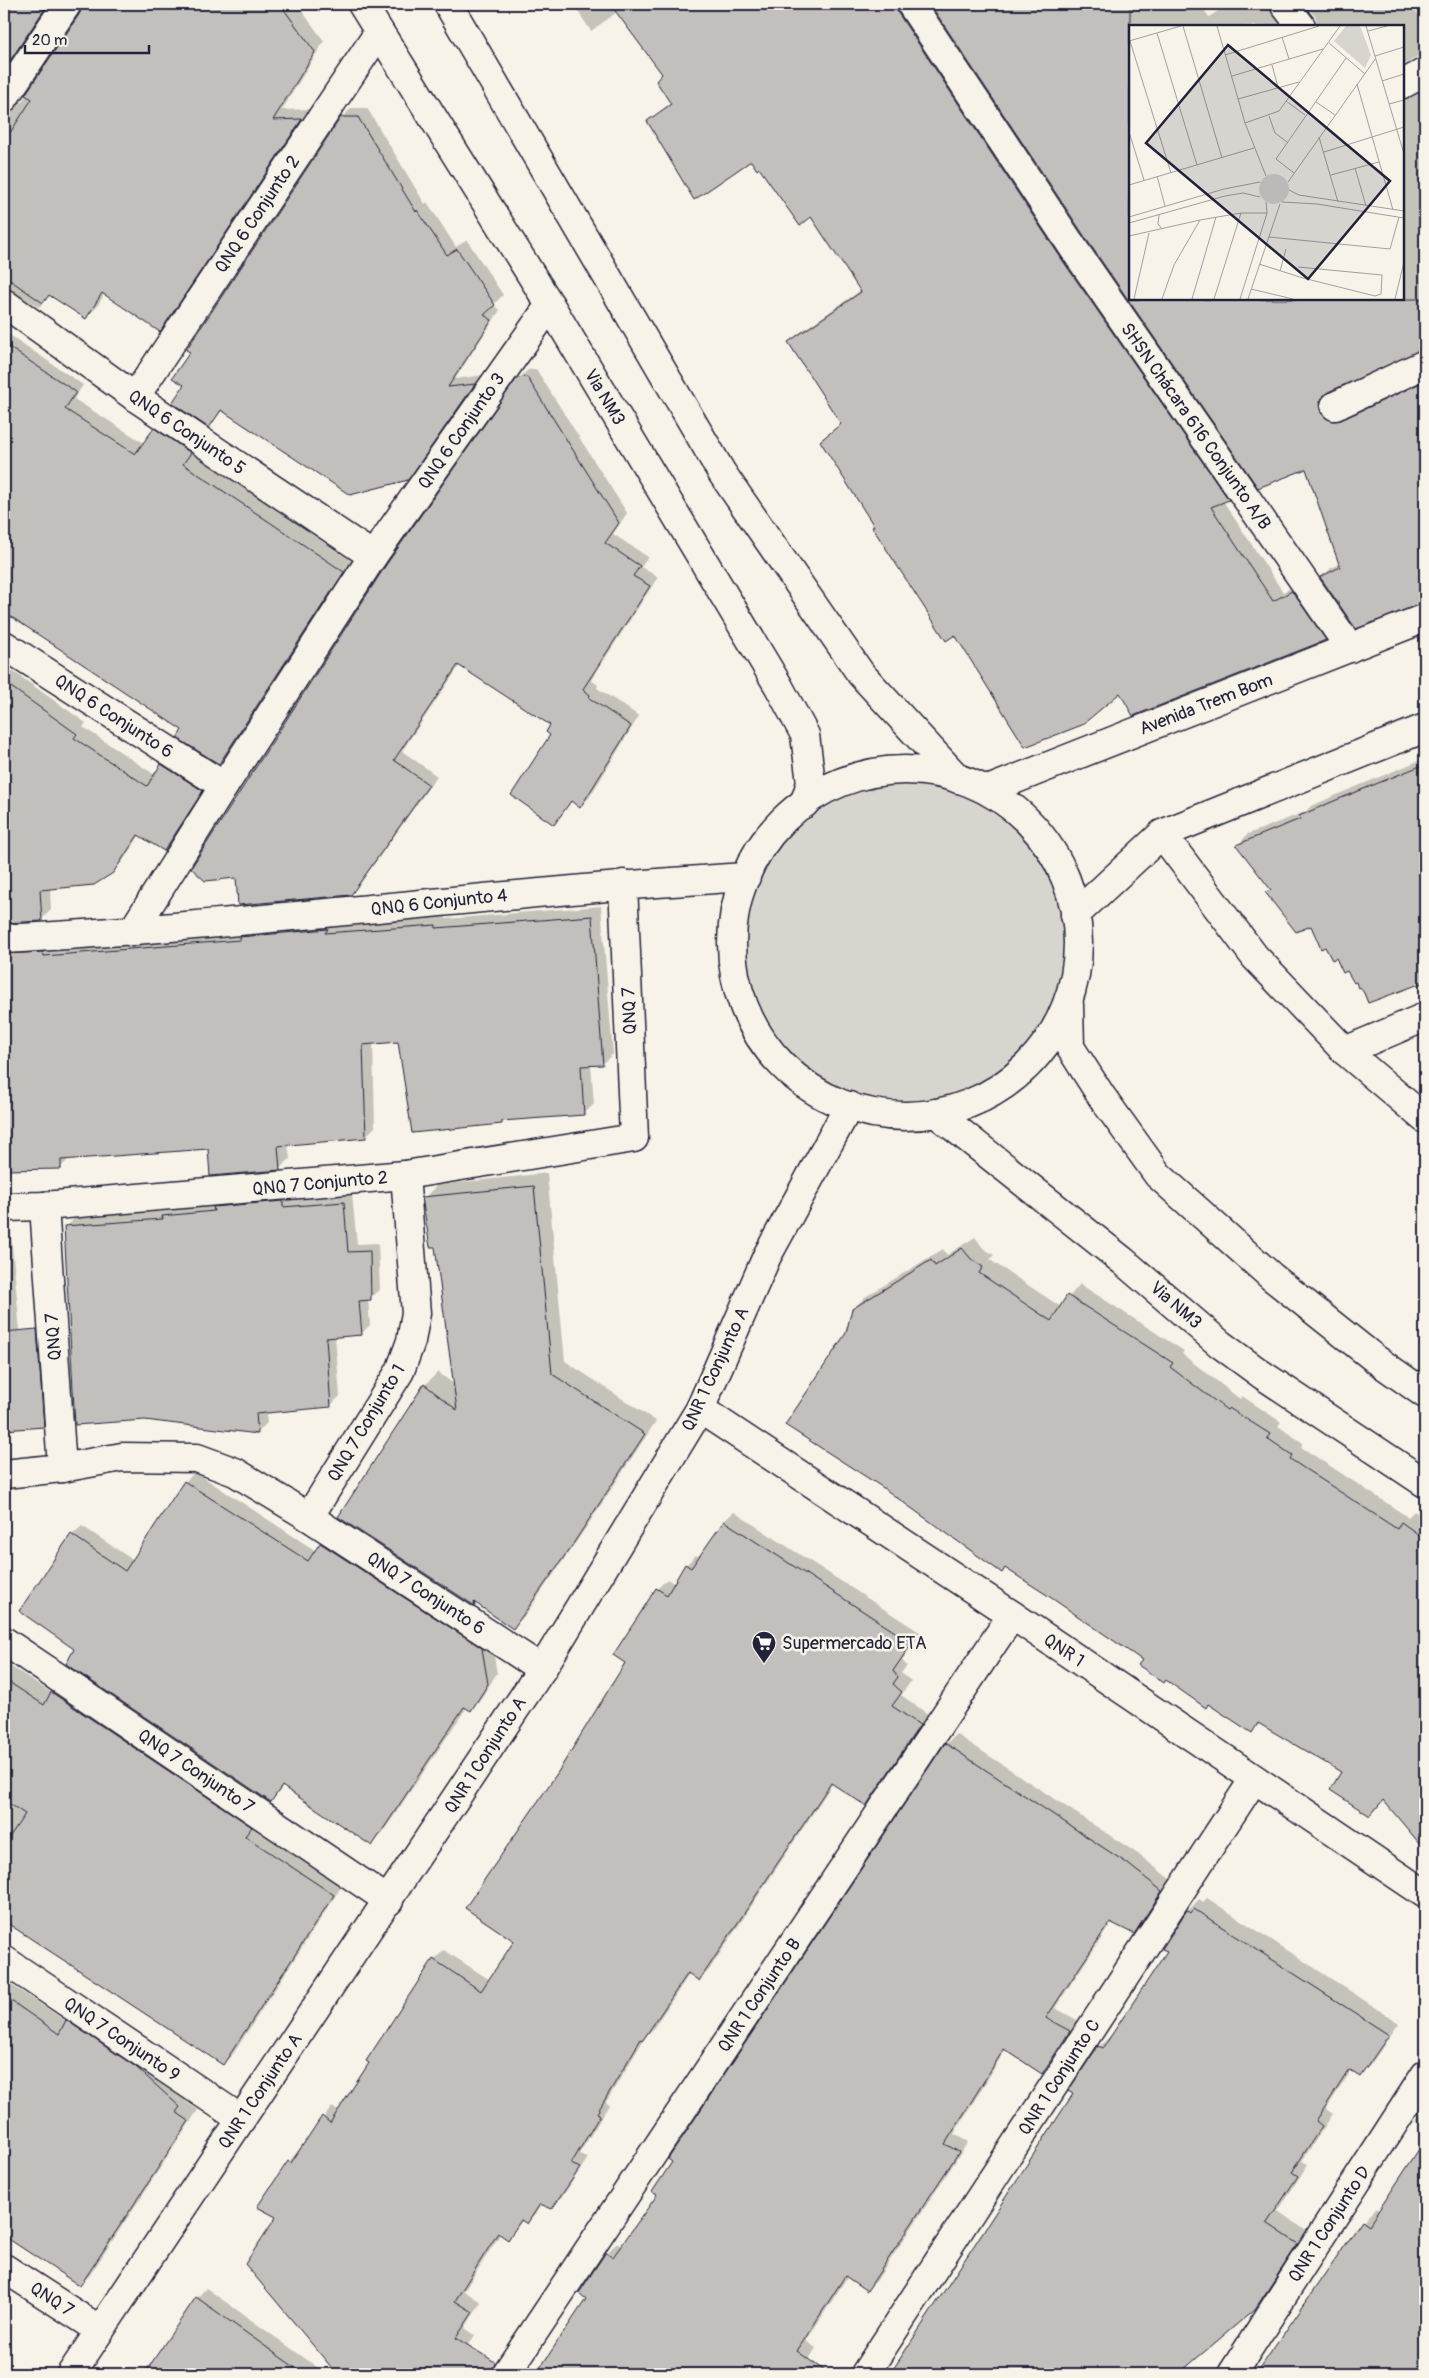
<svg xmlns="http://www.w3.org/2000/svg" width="1429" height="2378" font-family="Pangolin,sans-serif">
<rect width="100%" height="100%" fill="#f7f3e8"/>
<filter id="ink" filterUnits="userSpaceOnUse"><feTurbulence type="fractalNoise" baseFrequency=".02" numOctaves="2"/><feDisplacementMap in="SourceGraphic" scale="10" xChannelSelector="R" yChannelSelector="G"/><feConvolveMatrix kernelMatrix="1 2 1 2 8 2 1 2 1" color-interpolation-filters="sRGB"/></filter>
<g filter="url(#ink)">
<circle fill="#d8d5cf" stroke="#7d7c85" cx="905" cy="944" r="171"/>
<g fill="#0003">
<path d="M4,4H51L4,74Z"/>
<path d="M83,4H297L324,41L282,110L311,109L170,320L159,330L105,293L96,308L86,318L51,295L39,307L4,287V99L13,104L21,103L81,13Z"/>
<path d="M573,4H908L1237,490L1223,501L1283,592L1302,582L1334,630L1325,639L1120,691L955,633L875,525L821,441L841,423L789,342L799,333L861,290L811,215L752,160L648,121L672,102L664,74L617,12L591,31Z"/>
<path d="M931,4H1200L1209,17L1228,4L1232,10L1242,4H1281L1288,26H1130V299H1403V86L1425,85V347L1330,390L1328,395L1425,377V601L1419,602L1322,578L1331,568L1340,564L1306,467L1259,486L1090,243Z"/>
<path d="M1304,4H1411L1425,25V55L1417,57L1403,66V26H1318L1315,16Z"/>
<path d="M351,108H367L425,204L427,202L456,247L467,240L503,295L493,305L500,310L455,379L483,375L417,469L407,479L223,410L209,426L186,385L342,118Z"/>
<path d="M4,331L83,385L74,399L144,443L165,419L200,442L192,453L353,562L229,753L219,763L184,730L4,611Z"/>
<path d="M536,369L627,513L613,534L648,557L641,567L658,577L591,680L598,685L597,688L639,716L589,798L580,806L572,801L554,823L551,724L460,665L402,751L437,776L360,884L351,894L239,904L518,379L528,370Z"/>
<path d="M4,665L86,723L83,727L155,775L172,755L212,780L174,840L164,850L140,835L123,861L112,872L50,888L51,910L41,920L4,924Z"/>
<path d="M1425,758V981L1369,1002L1357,981L1312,924L1267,892L1271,888L1238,845L1248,834L1305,812L1311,806L1346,791Z"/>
<path d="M601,906L613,1054L602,1064H591L594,1104L584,1114L505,1119L501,1123L399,1040L373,1043L375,1127L365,1137L288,1144L290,1159L279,1169L209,1148L69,1159L60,1168L5,1169L6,1182L4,1185V940L446,915V919Z"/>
<path d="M547,1173L565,1361L656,1421L585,1529L526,1614L513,1627L477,1603L475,1605L340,1517L425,1385L438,1372L455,1385L436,1245L424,1198L437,1185Z"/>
<path d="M292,1193V1199L352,1194L357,1244L378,1243L380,1290L368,1299L370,1325L361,1334L335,1336L340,1396L331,1405L266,1411L267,1423L258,1432L66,1227L75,1218L169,1211L172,1207Z"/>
<path d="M10,1223L28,1417L16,1430L4,1431V1224Z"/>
<path d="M975,1237L983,1248L994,1255L990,1260L1061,1307L1080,1284L1184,1351L1182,1354L1240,1399L1242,1396L1281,1422L1278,1426L1303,1443L1301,1447L1408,1517L1414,1511L1425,1519V1836L1404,1822L1385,1799L1370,1815L1343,1772L1260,1723L1252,1732L1006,1567L1002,1572L847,1333L853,1309L865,1297L943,1249L947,1255Z"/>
<path d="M195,1472L316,1551L331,1534L491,1639L497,1673L480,1700L470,1710L467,1707L381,1835L372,1844L284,1786L270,1801L75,1648L72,1535L82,1526L133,1560L185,1482Z"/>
<path d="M734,1512L921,1633L902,1660L907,1666L901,1673L911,1681L901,1695L929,1715L876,1794L866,1804L833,1783L709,1970L699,1980L690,1973L653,2029L646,2036L606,2102L609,2105L579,2154L588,2158L562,2197L552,2207L543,2203L537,2213L527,2222L523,2220L508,2238L501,2233L464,2291L481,2302L465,2328L475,2335L449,2374H339L246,2264L278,2216L289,2162L332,2107L339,2112L434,1960L444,1950L490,1980L516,1940L559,1773L627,1663L642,1612L657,1589L667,1579L675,1584L686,1565L696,1555L700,1558L724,1521Z"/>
<path d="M4,1662L52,1693L62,1682L343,1884L233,2054L223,2064L4,1919Z"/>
<path d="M956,1734L1138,1854L1171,1880L1143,1923L1134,1933L1112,1922L1055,2008L1079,2021L1052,2063L1042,2073L1006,2049L954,2134L968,2142L877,2280L867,2289L848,2276L806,2341L816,2348L804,2367L807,2369L804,2374H538L588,2298L607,2253L617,2243L622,2247L659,2194L673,2162L670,2159L946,1744Z"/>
<path d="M1207,1898L1399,2023L1371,2064L1360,2076L1351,2071L1326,2109L1333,2114L1302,2161L1308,2164L1278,2211L1308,2232L1266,2296L1192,2361L1183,2374H891L1075,2094L1099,2047L1111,2035L1113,2036L1168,1951L1164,1948L1188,1911L1199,1899L1203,1902Z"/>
<path d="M4,1980L66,2021L77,2011L189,2096L185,2101L198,2110L90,2275L79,2285L4,2235Z"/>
<path d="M1425,2107V2129L1416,2121Z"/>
<path d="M1425,2142V2374H1258L1363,2221L1376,2208L1380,2211Z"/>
<path d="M206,2288L327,2374H149L197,2298Z"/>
</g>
<g fill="#c2bfbd" stroke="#22223b">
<path d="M4,4H48L5,68H4Z"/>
<path d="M82,4H280L315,52L273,120L302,119L160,332L102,293L86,319L49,295L43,303L4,276V142L32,99L25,95L80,13Z"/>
<path d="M610,4H896L898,13L1063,261L1229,500L1211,507L1273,601L1292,591L1326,640L1133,716L1120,693L1082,725L1025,747L955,635L946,641L872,527L874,526L820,441L841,424L788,342L861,292L811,217L800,226L759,168L757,170L751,161L694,200L647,121L671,104L656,81L662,74Z"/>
<path d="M930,4H1130V299H1425V349L1328,392L1322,397L1319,405L1321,413L1326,418L1333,421L1341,420L1425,381V603L1356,629L1320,577L1340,567L1306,469L1258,488L1089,243Z"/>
<path d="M341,117H358L416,212L417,210L447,255L457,249L495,305L484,315L492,320L448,387L475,384L408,480L350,495L221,410L209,428L172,403L184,385L172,378L190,352L186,350Z"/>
<path d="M4,344L76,392L65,409L135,454L154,428L191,453L183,464L344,572L219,764L177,738L182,730L4,612Z"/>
<path d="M527,377L619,523L605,543L640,566L633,576L650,586L583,689L590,695L589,698L631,726L580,808L571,801L554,825L511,795L550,735L546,732L550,725L458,665L394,760L429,785L351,895L238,905L236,878L205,881L191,868L386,565L517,378Z"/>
<path d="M4,682L77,734L74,738L147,786L161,764L203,791L164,851L138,835L113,873L94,885L40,890L42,921L4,923Z"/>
<path d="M1425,764V982L1368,1003L1364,993L1360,987L1358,988L1356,982L1354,983L1347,971L1343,973L1336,958L1332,960L1325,947L1321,949L1311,926L1296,932L1265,892L1271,890L1236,845L1300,819L1299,816L1334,801Z"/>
<path d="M592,916L603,1065L581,1066L584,1115L502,1121V1124L412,1133L398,1042L363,1045L366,1138L278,1146L280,1170L210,1176L208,1149L61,1160V1169L4,1170V954L43,952L44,956L240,940V937L328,929L325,933L436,925V928Z"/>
<path d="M534,1186L552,1374L645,1434L573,1544L513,1629L474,1602L475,1606L338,1517L424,1384L457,1410L435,1247H430L422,1197Z"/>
<path d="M283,1201V1207L344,1202L348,1252L370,1251L371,1300L359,1301L362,1335L326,1338L331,1407L256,1414L258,1434L145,1420L75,1425L64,1226L163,1219L162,1216L214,1211L213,1207Z"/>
<path d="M962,1248L971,1259L983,1267L979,1273L1051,1321L1067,1295L1173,1363L1170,1367L1227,1410L1229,1408L1270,1434L1267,1438L1292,1455L1290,1459L1397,1529L1401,1522L1425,1539V1850L1383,1800L1370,1816L1330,1790L1341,1772L1258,1723L1252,1733L1208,1704L1206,1708L1166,1680L1164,1683L1138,1665L1142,1660L1047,1595L1005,1568L1002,1573L882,1487L785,1425L846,1333L852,1309L931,1260L935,1266Z"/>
<path d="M37,1329L44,1427L4,1430V1332Z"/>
<path d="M184,1481L308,1561L320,1543L482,1648L488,1684L471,1711L464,1707L372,1846L282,1786L271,1802L66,1664L74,1649L19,1611L71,1534L125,1571Z"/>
<path d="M724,1521L912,1643L893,1671L898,1677L893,1684L902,1692L892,1706L920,1725L866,1806L831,1783L699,1981L688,1973L643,2040L641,2039L597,2113L600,2115L571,2164L580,2168L552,2209L540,2204L527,2224L521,2220L508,2240L498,2233L455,2301L473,2312L456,2338L495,2362L491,2374H337L245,2264L276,2217L257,2207L288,2161L291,2163L322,2116L330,2123L369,2063L366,2061L433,1959L481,1991L514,1941L465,1908L558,1772L625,1663L613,1655L641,1612L656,1588L667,1595L685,1564L691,1568Z"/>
<path d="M4,1679L44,1705L51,1692L252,1827L245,1836L334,1895L223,2065L4,1921V1845L25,1814L4,1800Z"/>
<path d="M945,1743L1128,1864L1162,1891L1134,1934L1110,1922L1046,2018L1070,2031L1042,2074L1004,2049L945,2144L959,2152L867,2291L845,2276L797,2351L829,2374H536L586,2299L579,2293L606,2252L613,2257L657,2195L652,2192L672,2162L668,2159Z"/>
<path d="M1194,1909L1389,2035L1360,2077L1349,2070L1316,2121L1322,2126L1292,2172L1298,2176L1267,2223L1298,2244L1255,2309L1184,2369L1181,2374H890L1073,2094L1068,2091L1098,2046L1103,2048L1167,1951L1162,1949L1187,1910L1191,1913Z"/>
<path d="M4,1996L59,2034L66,2020L136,2067L180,2107L176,2112L189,2121L80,2286L4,2236Z"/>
<path d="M1425,2140V2374H1256L1362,2220L1369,2225Z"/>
<path d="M196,2297L304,2374H144Z"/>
</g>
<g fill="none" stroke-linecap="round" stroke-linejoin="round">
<defs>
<g id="minor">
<path d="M911,4L1076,252L1350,648"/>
<path d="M1284,4L1301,26"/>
<path d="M1403,84L1425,72"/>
<path d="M4,98L67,4"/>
<path d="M4,303L135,397L373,556"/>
<path d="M135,397L379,32"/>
<path d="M1335,406L1425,364"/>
<path d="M4,645L224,786"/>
<path d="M988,790L1425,618"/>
<path d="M1162,834L1255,957L1345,1051L1425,1119"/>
<path d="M1075,915L1162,834L1425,728"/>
<path d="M132,932L224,786L373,556L550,305"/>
<path d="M4,939C252,925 498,892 746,877"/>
<path d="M1345,1051L1425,1017"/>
<path d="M44,1206L62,1468"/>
<path d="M4,1207L44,1206L405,1175L634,1138L623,884"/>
<path d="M700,1409L1012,1615L1425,1894"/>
<path d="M4,1474L62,1468L122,1457L197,1458L235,1472L309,1517L542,1669"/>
<path d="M309,1517L400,1371L411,1341L416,1313L405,1175"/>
<path d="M4,1641L389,1901"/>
<path d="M4,1960L241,2119"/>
<path d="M4,2268L100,2330"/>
<path d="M71,2374L542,1669L700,1409L767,1256L849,1106"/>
<path d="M506,2374L1012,1615"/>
<path d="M865,2374L1254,1779"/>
<path d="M1232,2374L1425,2075"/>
</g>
<g id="major">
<path d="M362,4L550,305L778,685L805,735L811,783L804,804"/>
<path d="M448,4L722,473L861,674L958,779"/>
<circle cx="905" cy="943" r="173"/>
<path d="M1069,1005L1070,1047L1102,1097L1158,1175L1272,1277L1374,1358L1425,1394"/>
<path d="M936,1113L1123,1261L1220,1344L1261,1374L1425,1483"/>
</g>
</defs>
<use href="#minor" stroke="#22223b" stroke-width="31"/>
<use href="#major" stroke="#22223b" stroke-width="31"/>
<use href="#minor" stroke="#f7f3e8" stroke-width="28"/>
<use href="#major" stroke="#f7f3e8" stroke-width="28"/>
</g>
</g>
<defs>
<symbol id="supermarket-pin" viewBox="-11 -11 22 30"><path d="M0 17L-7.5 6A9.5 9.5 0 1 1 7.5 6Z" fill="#22223b" stroke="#f7f3e8"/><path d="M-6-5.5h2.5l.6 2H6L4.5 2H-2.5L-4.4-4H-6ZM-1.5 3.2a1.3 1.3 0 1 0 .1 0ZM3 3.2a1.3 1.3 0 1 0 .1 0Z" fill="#fff"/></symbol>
</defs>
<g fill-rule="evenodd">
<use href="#supermarket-pin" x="750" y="1629" width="28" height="38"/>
</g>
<g text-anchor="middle" stroke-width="5" stroke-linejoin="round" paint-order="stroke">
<g font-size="18" fill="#22223b" stroke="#f7f3e8">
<text transform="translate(257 214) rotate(-56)" y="6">QNQ 6 Conjunto 2</text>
<text transform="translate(605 397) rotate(59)" y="6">Via NM3</text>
<text transform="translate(1196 426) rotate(55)" y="6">SHSN Chácara 616 Conjunto A/B</text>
<text transform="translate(461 431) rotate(-55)" y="6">QNQ 6 Conjunto 3</text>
<text transform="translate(187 432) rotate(34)" y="6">QNQ 6 Conjunto 5</text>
<text transform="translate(1206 704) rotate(-21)" y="6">Avenida Trem Bom</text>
<text transform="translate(114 716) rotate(33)" y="6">QNQ 6 Conjunto 6</text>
<text transform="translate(439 902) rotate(-6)" y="6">QNQ 6 Conjunto 4</text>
<text transform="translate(629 1011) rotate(-92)" y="6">QNQ 7</text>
<text transform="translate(320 1183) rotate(-5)" y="6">QNQ 7 Conjunto 2</text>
<text transform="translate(1176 1305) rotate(41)" y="6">Via NM3</text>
<text transform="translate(53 1337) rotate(-94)" y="6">QNQ 7</text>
<text transform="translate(715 1369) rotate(-65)" y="6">QNR 1 Conjunto A</text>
<text transform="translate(366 1423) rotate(-59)" y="6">QNQ 7 Conjunto 1</text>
<text transform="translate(426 1593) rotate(33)" y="6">QNQ 7 Conjunto 6</text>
<text transform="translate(1064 1650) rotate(34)" y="6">QNR 1</text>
<text transform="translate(485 1755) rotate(-57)" y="6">QNR 1 Conjunto A</text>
<text transform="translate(196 1771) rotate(34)" y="6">QNQ 7 Conjunto 7</text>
<text transform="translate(759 1995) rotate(-56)" y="6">QNR 1 Conjunto B</text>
<text transform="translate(122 2039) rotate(34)" y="6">QNQ 7 Conjunto 9</text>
<text transform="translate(1059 2077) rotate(-57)" y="6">QNR 1 Conjunto C</text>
<text transform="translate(260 2091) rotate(-56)" y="6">QNR 1 Conjunto A</text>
<text transform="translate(1329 2224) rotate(-57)" y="6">QNR 1 Conjunto D</text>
<text transform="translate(52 2299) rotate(33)" y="6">QNQ 7</text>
</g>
<g font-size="18" fill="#22223b" stroke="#f7f3e8" text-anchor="start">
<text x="782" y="1649">Supermercado ETA</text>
</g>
</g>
<g transform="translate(1129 25)">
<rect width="275" height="275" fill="#f7f3e8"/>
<path d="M217,1H231L242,30L236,43L205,16ZM130 164a15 15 0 1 1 30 0a15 15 0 1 1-30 0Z" fill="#d8d5cf"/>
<path fill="none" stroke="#a29fa3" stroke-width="1" d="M54,1L93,133M88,1L116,98L137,151M237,1L275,129M239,6L258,1M28,8L68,140M153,12L160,34M0,16L52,1M1,16L42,148M200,18L236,49M96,30L190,1M246,31L275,22M143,40L149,62M103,51L194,24M253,56L275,49M228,59L264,185M109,74L170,57M157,76L176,90M187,77L206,90M260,79L275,75M140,91L146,108L158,117M116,98L150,86L211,1M0,107L15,155M190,112L209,177M195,127L275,102M226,143L237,181M165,148L147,134L217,33M202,150L250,137M28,151L36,181M159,157L247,33M0,160L125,123M160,165L170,170L275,186M153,177L188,179L275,193M30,190L29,199L33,204M0,192L95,164L131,157M0,198L96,171L114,168L131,172M0,211L71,195L112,188H138M140,212L261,224L270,192M130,239L174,253L246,271L252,269L253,250L169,242M151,246L157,224M122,264L164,274M5,274L20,208M33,274L45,240L71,195M63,274L87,192M85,274L112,188M111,274L138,188L137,177M119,274L151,179M266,274L275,237"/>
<path fill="#22223b" fill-opacity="0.15" stroke="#22223b" stroke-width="2.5" d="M99,20L261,156L179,254L17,118Z"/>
<rect width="275" height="275" fill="none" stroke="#22223b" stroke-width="2.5"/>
</g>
<rect width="1429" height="2378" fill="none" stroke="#f7f3e8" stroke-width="20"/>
<rect x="10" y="10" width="1409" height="2358" fill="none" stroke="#22223b" stroke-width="2" filter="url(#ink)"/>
<path d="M25 45v8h124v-8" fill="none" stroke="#22223b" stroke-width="2.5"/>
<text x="32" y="45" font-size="15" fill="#22223b" stroke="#f7f3e8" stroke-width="4" paint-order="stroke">20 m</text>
</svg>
